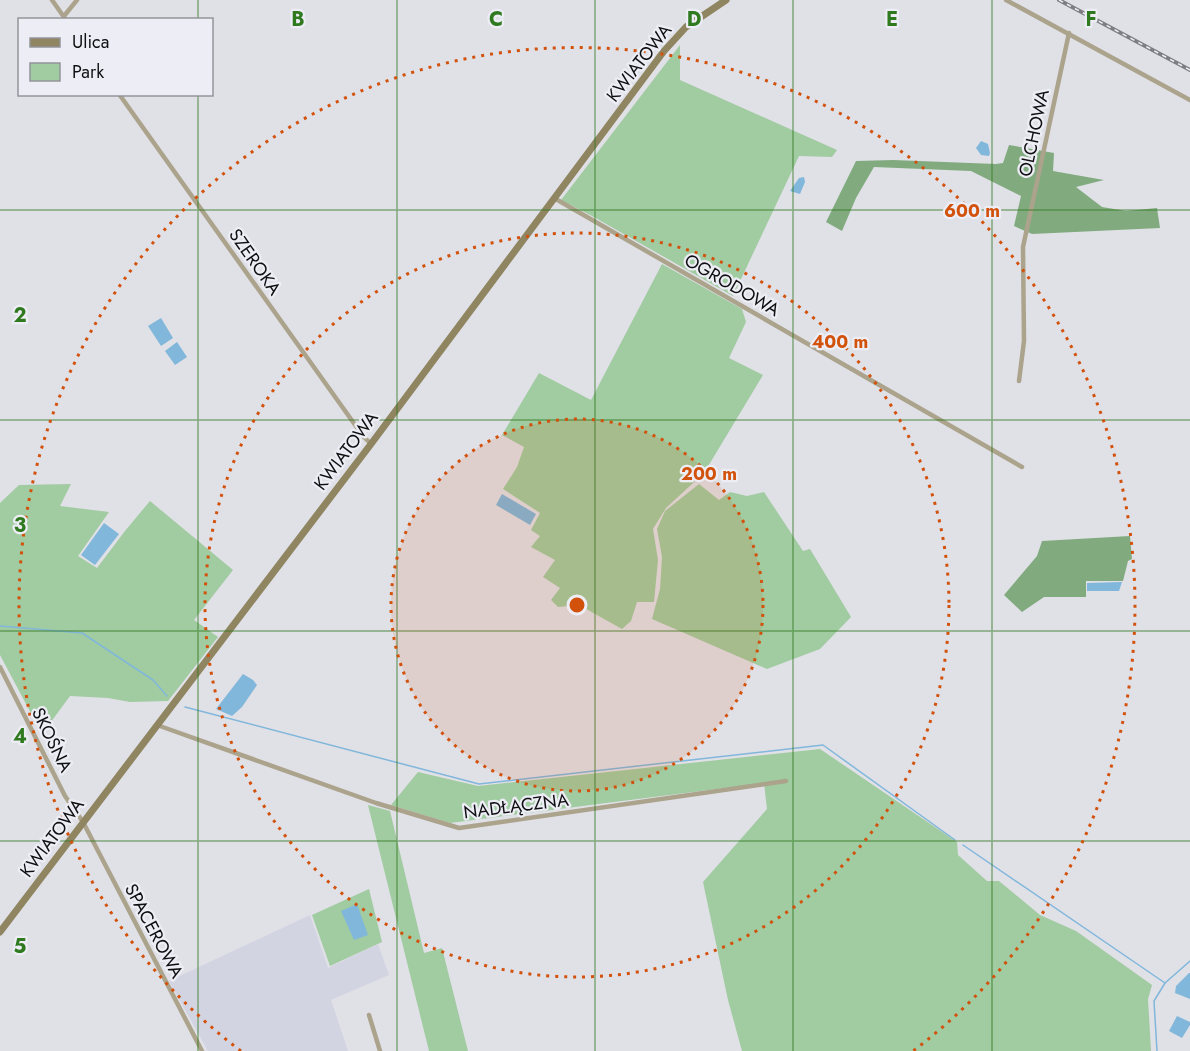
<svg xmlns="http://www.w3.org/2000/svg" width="1190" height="1051" font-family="Jost,sans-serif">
<rect width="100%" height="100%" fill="#e0e0e7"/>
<path fill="#d3d4e2" d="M310,915L328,968L378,944L389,975L331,1000L348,1051H208L169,981Z"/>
<g fill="#a1cba0">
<path d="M680,45V80L837,150L832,157L799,156L733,296L592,216L561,200Z"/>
<path d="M662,264L742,309L746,322L729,358L763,375L704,473L666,508L653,529L658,560L654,602H637L631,621L622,629L579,605L558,607L551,600L560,588L543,577L555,560L531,547L540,536L531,530L540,513L503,489L517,467L524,447L502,435L539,373L591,400Z"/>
<path d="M71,484L60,506L109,512L78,556L97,568L125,531L150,501L233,570L194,620L218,637L168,701L130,702L108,698L70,696L42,734L0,655V503L19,485Z"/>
<path d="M699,484L719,500L730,492L747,496L764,492L803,551L810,549L851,617L820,649L767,669L652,619L660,589L662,557L657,529L665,511Z"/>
<path d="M820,749L957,842L958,855L987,881H999L1040,915L1076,931L1152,985L1148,999L1151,1051H742L728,1000L703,882L767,809L764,783L450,823L391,805L418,772L478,786Z"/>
<path d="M368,805L390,811L424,953L442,948L468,1051H429Z"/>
<path d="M369,889L382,942L330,966L312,915Z"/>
</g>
<g fill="#81ab7f">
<path d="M1009,145L1054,153L1053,171L1104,180L1076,187L1102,207L1126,211L1157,208L1160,228L1032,234L1014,226L1021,196L971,171L874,167L856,198L842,231L826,222L856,161L893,160L996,164L1003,163Z"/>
<path d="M1130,536L1132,559L1128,561L1123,581H1086V597H1044L1022,612L1004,595L1037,556L1042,541Z"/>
</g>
<g fill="#80b7db">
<path d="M981,141L988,144L990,153L989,156L981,155L976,148Z"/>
<path d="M804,177L805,182L800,194L790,191L799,178Z"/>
<path d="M161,318L173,338L161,346L148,326Z"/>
<path d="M177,342L187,357L175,365L165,351Z"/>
<path d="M502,494L536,514L530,525L496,505Z"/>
<path d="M104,523L119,534L95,565L81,555Z"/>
<path d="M1122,582L1119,591H1087V583Z"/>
<path d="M243,674L253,680L257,685L242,707L232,716L216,709Z"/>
<path d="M357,904L368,935L354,940L341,911Z"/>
<path d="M1189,973H1190V999L1175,993L1176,986Z"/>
<path d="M1177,1016L1190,1022V1025L1182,1038L1169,1031Z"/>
</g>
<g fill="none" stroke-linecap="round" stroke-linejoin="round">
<g stroke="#80b7db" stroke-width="1.5">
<path d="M0,626L82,633L153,680L167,696"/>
<path d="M185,707L479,784L823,745L955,840"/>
<path d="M963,845L1165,983"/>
<path d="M1157,1051L1154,1001L1165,983L1190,961"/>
</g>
<g stroke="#aba38b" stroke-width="4.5">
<path d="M52,0L66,20"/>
<path d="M1006,0L1190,100"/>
<path d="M64,16L77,0"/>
<path d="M119,94L363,436L371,444"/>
<path d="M554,198L1022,467"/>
<path d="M1019,381L1024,341L1023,247L1069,33"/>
<path d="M0,667L65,796L83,822L202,1051"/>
<path d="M157,725L376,803L459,828L786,781"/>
<path d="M369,1015L380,1051"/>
</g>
<path stroke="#908561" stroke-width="7" d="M0,932L371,444L664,51L686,27L726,0"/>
<defs>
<path id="rail" d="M1059,0L1190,70"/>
</defs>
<use href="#rail" stroke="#7e7e82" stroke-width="4"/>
<use href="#rail" stroke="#ededf5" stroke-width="1.5" stroke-dasharray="4.5" stroke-linecap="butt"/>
</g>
<path fill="none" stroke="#2f791f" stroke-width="1.5" stroke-opacity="0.55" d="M198,0V20M397,0V1051M595,0V1051M793,0V1051M992,0V1051M198,94V1051M0,210H1190M0,420H1190M0,631H1190M0,841H1190"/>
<circle cx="577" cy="605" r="186" fill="#d2520c" fill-opacity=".12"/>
<g fill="none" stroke="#d2520c" stroke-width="3" stroke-dasharray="3 6">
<circle cx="577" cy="605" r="186"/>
<circle cx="577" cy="605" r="372"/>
<path d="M241 1051A558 558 0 1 1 913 1051"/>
</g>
<g text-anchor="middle" stroke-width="4.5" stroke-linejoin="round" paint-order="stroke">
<g font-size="18" fill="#0f0f11" stroke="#ededf5">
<text transform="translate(639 63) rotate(-52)" y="6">KWIATOWA</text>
<text transform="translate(1034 133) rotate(-78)" y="6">OLCHOWA</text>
<text transform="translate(255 262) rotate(55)" y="6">SZEROKA</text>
<text transform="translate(732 285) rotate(30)" y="6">OGRODOWA</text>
<text transform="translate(346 451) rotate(-53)" y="6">KWIATOWA</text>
<text transform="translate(52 740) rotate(64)" y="6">SKOŚNA</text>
<text transform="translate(516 806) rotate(-7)" y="6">NADŁĄCZNA</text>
<text transform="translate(52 838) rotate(-53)" y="6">KWIATOWA</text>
<text transform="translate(154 931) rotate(62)" y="6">SPACEROWA</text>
</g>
</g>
<g font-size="20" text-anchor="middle" font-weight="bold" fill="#2f791f" stroke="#ededf5" stroke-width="4.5" stroke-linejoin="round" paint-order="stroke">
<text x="298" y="26">B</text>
<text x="496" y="26">C</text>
<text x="694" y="26">D</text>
<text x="892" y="26">E</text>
<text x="1091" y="26">F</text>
<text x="20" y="322">2</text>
<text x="20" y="532">3</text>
<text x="20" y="743">4</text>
<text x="20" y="953">5</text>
</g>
<circle cx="577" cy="605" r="9" fill="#d2520c" stroke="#ededf5" stroke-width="3"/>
<g font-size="18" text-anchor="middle" font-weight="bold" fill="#d2520c" stroke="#ededf5" stroke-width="4.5" stroke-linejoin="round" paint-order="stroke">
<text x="972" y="217">600 m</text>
<text x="840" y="348">400 m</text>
<text x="709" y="480">200 m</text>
</g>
<rect x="18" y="18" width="195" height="78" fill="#ededf5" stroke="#94949a" stroke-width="1.5"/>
<rect x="30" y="38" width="30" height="9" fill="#908561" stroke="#94949a" stroke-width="1.5"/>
<text x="72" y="48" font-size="18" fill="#0f0f11">Ulica</text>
<rect x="30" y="63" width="30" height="18" fill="#a1cba0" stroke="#94949a" stroke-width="1.5"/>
<text x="72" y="78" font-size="18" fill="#0f0f11">Park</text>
</svg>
